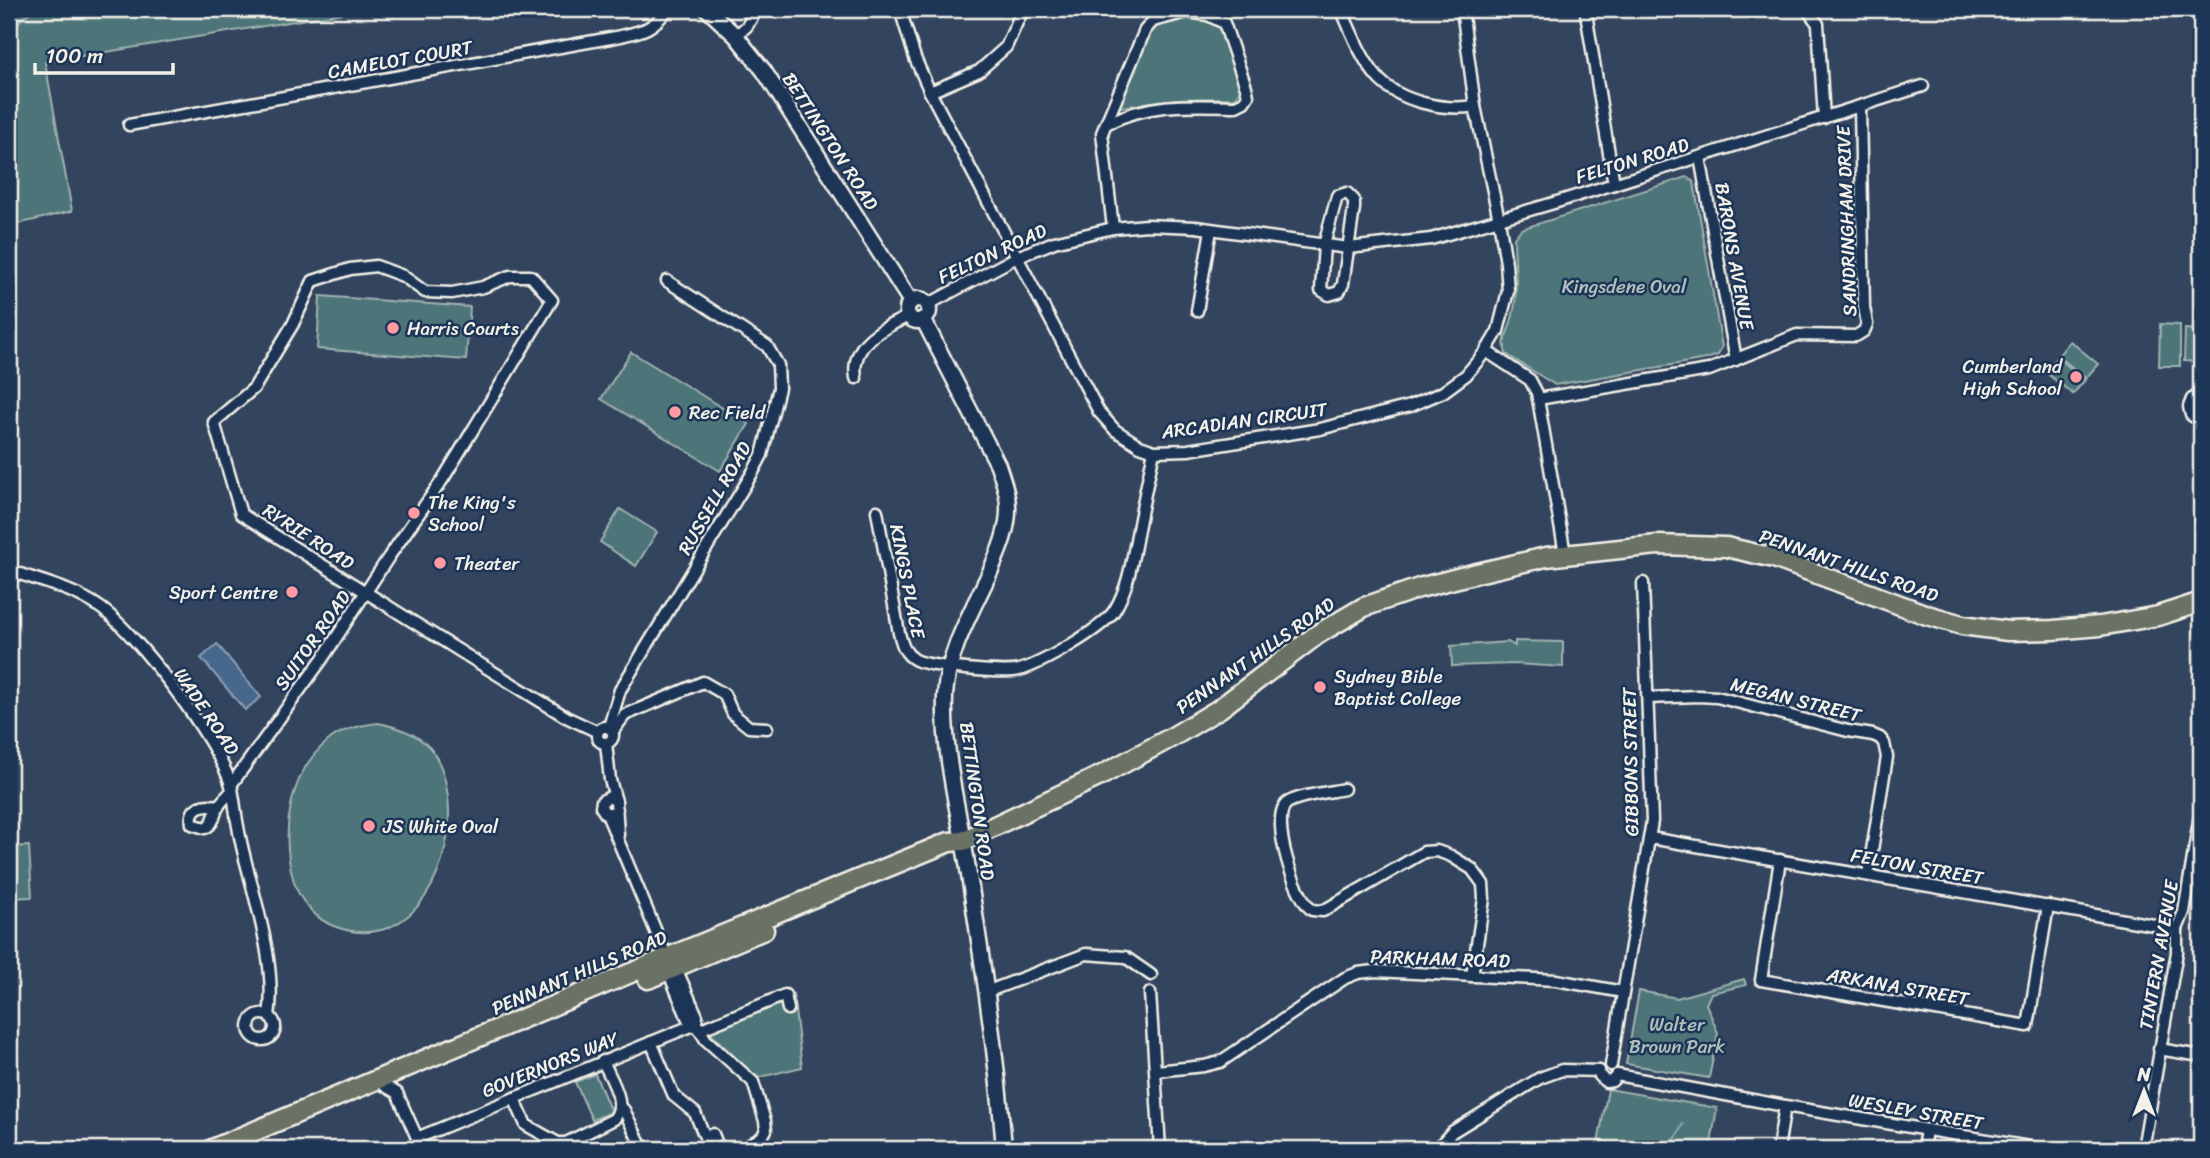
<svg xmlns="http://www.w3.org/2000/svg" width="2210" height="1158" font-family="Sriracha,sans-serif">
<rect width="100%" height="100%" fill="#33445e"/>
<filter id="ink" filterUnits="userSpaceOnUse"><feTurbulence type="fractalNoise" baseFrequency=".0143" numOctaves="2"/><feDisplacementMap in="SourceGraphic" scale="14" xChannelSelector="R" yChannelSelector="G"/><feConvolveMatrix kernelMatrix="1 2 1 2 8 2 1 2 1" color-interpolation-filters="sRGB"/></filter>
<g filter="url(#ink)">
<g fill="#4d7579" stroke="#a0b3b0" stroke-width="2">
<path d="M9,9H368L45,62L72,211L9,226Z"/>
<path d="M1185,16L1206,19L1222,29L1242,85L1236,98L1176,99L1114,108L1155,25Z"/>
<path d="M1687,177L1694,182L1722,347L1718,355L1706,359L1555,385L1506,354C1502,339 1507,336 1511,322C1520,293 1514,267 1514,238L1521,229Z"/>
<path d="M320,296L470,307L466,360L317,349Z"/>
<path d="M2160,324L2180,325V366H2159Z"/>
<path d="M2185,329L2200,330L2199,362L2184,361Z"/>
<path d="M2070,341L2098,364L2086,378L2058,356Z"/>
<path d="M631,352L749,424L720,471L601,399Z"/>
<path d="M2057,357L2085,380L2073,394L2045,372Z"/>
<path d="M620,509L657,532L636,566L600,542Z"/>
<path d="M1515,641L1563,642V667L1515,664L1452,666L1451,646L1508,642L1515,646Z"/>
<path d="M378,723C398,727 416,733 430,748C441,761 446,780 448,797C456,863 415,955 336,927C317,921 299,900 294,882C280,834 288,773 329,740C342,729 361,725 378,723Z"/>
<path d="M29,846L32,897L9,898V847Z"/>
<path d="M1744,979L1746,985L1711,993L1706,1004L1718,1033L1709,1078L1626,1064L1639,991L1677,998Z"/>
<path d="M793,994L802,1067L757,1078L708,1031Z"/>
<path d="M595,1074L611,1112L592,1120L575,1082Z"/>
<path d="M1608,1089L1717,1108L1710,1149H1558L1559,1142L1597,1149Z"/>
</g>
<path fill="#47678d" stroke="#8c9eb1" stroke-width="2" d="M217,644L261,697L245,710L201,658Z"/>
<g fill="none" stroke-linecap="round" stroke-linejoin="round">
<g stroke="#8c9eb1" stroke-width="2.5">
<path d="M9,31L33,9"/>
<path d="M1670,1149L1683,1124"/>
</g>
<defs>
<g id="street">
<path d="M900,9L915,58L930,92L1099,412L1115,430L1140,446L1154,451L1188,450L1320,429L1410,406L1443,392L1466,375L1486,351L1498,331L1508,291L1506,263L1499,220L1475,106L1462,9"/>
<path d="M1341,9C1351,31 1361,58 1377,77C1399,102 1444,111 1475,106"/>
<path d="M1807,9L1818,24L1824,118"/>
<path d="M1702,12L1706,9"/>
<path d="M1586,13L1614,184"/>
<path d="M736,36L747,26L757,9"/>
<path d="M930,92L979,71L1006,47L1023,9"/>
<path d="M1108,123C1152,102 1189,105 1236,106L1244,102L1248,96L1246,87L1224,23L1208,15L1187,12L1153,21L1145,30L1102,133L1113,228"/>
<path d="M129,125L616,37C642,31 651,31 668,9"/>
<path d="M1700,157L1736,360"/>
<path d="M1347,193L1354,200V208L1343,284L1339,292L1329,295L1321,290L1324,245L1337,196Z"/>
<path d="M927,305L1017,257L1054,242L1113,228L1147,225L1196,227L1348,248L1431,239L1557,202L1923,86"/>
<path d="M1197,311L1211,230"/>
<path d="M1486,351L1530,380L1537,393L1565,554"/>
<path d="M856,378C850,343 882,329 909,316"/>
<path d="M2201,394L2192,399L2189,407L2191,415L2201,421"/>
<path d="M1538,399L1709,370L1797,335L1856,336L1864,331L1867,324L1864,307L1860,108"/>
<path d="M877,511L899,633C902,644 904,653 914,659C925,667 1006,674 1019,670C1040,665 1102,629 1114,611C1128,589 1132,561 1137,535C1142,507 1148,479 1154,451"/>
<path d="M9,570C38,581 72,588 98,606C136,631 218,741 231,785C234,796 235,809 237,821C240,839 244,856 249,874C260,917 276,972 269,1016"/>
<path d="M1648,698L1698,696L1717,697L1848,731L1873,735L1880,738L1884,743L1887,757L1868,875"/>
<circle cx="605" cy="735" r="8"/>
<path d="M609,727L620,690L753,472L762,455L779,388L778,365L767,346L667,281"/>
<path d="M613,731L625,715L703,682L724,694L733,714L749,727L767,728"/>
<path d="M606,743L610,780L616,801"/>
<path d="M231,785L323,658L388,558L443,479L552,300L531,276H510L483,287L452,293L425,292L403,276L376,266L350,269L313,281L293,324L254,388L214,422L241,514L474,660L566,717L598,732"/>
<path d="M1344,789C1330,792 1295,796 1286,804C1270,819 1295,898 1312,910L1323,911L1424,852L1437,851L1451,856L1472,869L1483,884L1484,899L1472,976"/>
<path d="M218,806C204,803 189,806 192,824L205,828C216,823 213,813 220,804C223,800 228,795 232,791"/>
<path d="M617,809L613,813H605L601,807L602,801L610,797L616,801L618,835"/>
<path d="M607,814L667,958L668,971L688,1019L696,1024L706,1040L753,1082L765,1121L766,1130L762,1137L743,1149"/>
<path d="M1650,838L2177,929"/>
<path d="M1780,860L1761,980L2028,1026L2048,906"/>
<path d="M675,966L697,1016L696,1024"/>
<path d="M986,992L1086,954L1125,957L1151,975"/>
<path d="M1150,993L1160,1149"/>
<circle cx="262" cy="1027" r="13"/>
<path d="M699,1030L785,995L788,1009"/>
<path d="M651,1042L674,1096L695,1113L705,1137L713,1134L719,1149"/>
<path d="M2159,1049L2201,1056"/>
<path d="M1611,1065L1652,821L1643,583"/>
<path d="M1156,1071L1204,1066L1220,1062L1345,978L1358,973L1375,971L1556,980L1623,992"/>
<path d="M1599,1071L1600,1076L1606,1082L1612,1081L1617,1075"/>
<path d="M1617,1075L1785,1106L2041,1149"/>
<path d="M385,1086L397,1093L422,1149"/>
<path d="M514,1098L526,1125L558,1143H566L614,1119C628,1103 610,1078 603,1061"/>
<path d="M621,1108L624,1110L641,1145L647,1149"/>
<path d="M417,1138L696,1024"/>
<path d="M951,1149L1003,1146"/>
<path d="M1437,1149L1452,1132L1540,1078L1562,1070L1599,1071"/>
<path d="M1778,1149L1785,1106"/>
<path d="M1923,1149L1926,1130"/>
<path d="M2143,1149L2177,952V929L2184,912L2201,809"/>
</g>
<g id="secondary">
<path d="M707,9L736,36L764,71L911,302"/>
<circle cx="918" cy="310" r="11"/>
<path d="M923,319L998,465C1002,478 1008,492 1008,506C1009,529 999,551 990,572C972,611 947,653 945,696C943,756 960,816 969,875C983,966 997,1057 1004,1149"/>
</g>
<g id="highway">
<path d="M648,979L764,930"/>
<path d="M212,1149L676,954L949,842L963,841L1102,775L1174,736L1219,709L1318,634L1364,607L1419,588L1477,573L1546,557L1657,545L1726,547L1774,558L1927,615L1962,625L2008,631L2053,630L2100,626L2158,616L2201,602"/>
</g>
</defs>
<use href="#street" stroke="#f4f1e8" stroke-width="15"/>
<use href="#secondary" stroke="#f4f1e8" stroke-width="19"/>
<use href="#highway" stroke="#f4f1e8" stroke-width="23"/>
<use href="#street" stroke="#1d3557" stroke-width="10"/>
<use href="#secondary" stroke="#1d3557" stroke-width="14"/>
<use href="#highway" stroke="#6b7165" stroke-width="18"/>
</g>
</g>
<g fill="#ff9aa2" stroke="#1d3557" stroke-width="2.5">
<circle cx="393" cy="328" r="7"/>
<circle cx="2076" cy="377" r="7"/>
<circle cx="675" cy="412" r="7"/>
<circle cx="414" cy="513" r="7"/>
<circle cx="440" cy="563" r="7"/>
<circle cx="292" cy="592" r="7"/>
<circle cx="1320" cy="687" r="7"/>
<circle cx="369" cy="826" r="7"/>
</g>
<g text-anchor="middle" stroke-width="5" stroke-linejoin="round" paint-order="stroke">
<g font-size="19" fill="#f4f1e8" stroke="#1d3557">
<text transform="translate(400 59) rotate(-10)" y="7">CAMELOT COURT</text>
<text transform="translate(831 141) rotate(57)" y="7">BETTINGTON ROAD</text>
<text transform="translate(1632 160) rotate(-17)" y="7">FELTON ROAD</text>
<text transform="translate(1846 221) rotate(-92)" y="7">SANDRINGHAM DRIVE</text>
<text transform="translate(992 253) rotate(-25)" y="7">FELTON ROAD</text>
<text transform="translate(1735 256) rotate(80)" y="7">BARONS AVENUE</text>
<text transform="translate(1244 420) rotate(-8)" y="7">ARCADIAN CIRCUIT</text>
<text transform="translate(714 498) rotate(-60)" y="7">RUSSELL ROAD</text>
<text transform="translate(309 536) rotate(33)" y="7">RYRIE ROAD</text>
<text transform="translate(1849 565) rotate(19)" y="7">PENNANT HILLS ROAD</text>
<text transform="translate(908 581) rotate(79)" y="7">KINGS PLACE</text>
<text transform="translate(312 640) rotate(-55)" y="7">SUITOR ROAD</text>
<text transform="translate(1255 655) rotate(-35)" y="7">PENNANT HILLS ROAD</text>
<text transform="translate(1796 699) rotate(14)" y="7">MEGAN STREET</text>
<text transform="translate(207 711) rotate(56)" y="7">WADE ROAD</text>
<text transform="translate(1630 762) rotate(-91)" y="7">GIBBONS STREET</text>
<text transform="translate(978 801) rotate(82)" y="7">BETTINGTON ROAD</text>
<text transform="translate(1917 866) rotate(10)" y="7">FELTON STREET</text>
<text transform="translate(2158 955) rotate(-80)" y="7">TINTERN AVENUE</text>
<text transform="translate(1440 958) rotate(2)" y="7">PARKHAM ROAD</text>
<text transform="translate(579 972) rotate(-23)" y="7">PENNANT HILLS ROAD</text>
<text transform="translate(1898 986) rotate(10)" y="7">ARKANA STREET</text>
<text transform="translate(550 1064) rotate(-22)" y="7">GOVERNORS WAY</text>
<text transform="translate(1916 1111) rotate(10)" y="7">WESLEY STREET</text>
</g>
<g font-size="19" fill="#b1bfbc" stroke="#1d3557">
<text x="1624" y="293">Kingsdene Oval</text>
<text x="1677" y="1031">Walter<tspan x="1677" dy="22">Brown Park</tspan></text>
</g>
<g font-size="19" fill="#f4f1e8" stroke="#1d3557" text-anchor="start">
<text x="407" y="335">Harris Courts</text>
<text x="2062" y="373" text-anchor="end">Cumberland<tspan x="2062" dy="22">High School</tspan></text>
<text x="689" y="419">Rec Field</text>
<text x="428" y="509">The King's<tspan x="428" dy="22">School</tspan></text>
<text x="454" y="570">Theater</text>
<text x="278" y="599" text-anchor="end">Sport Centre</text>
<text x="1334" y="683">Sydney Bible<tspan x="1334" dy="22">Baptist College</tspan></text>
<text x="383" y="833">JS White Oval</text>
</g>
</g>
<rect width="2210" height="1158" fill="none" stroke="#1d3557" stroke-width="35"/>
<rect x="18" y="18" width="2175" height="1123" fill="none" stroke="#f4f1e8" stroke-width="2.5" filter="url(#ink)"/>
<g transform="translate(2144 1091)" stroke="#1d3557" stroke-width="5" paint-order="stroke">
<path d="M0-5L12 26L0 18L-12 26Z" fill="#f4f1e8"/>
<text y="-10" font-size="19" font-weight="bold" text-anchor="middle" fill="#f4f1e8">N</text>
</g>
<path d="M35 63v10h138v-10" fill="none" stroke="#f4f1e8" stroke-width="3.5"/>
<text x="46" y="63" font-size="21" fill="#f4f1e8" stroke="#1d3557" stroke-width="5" paint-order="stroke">100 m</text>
</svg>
